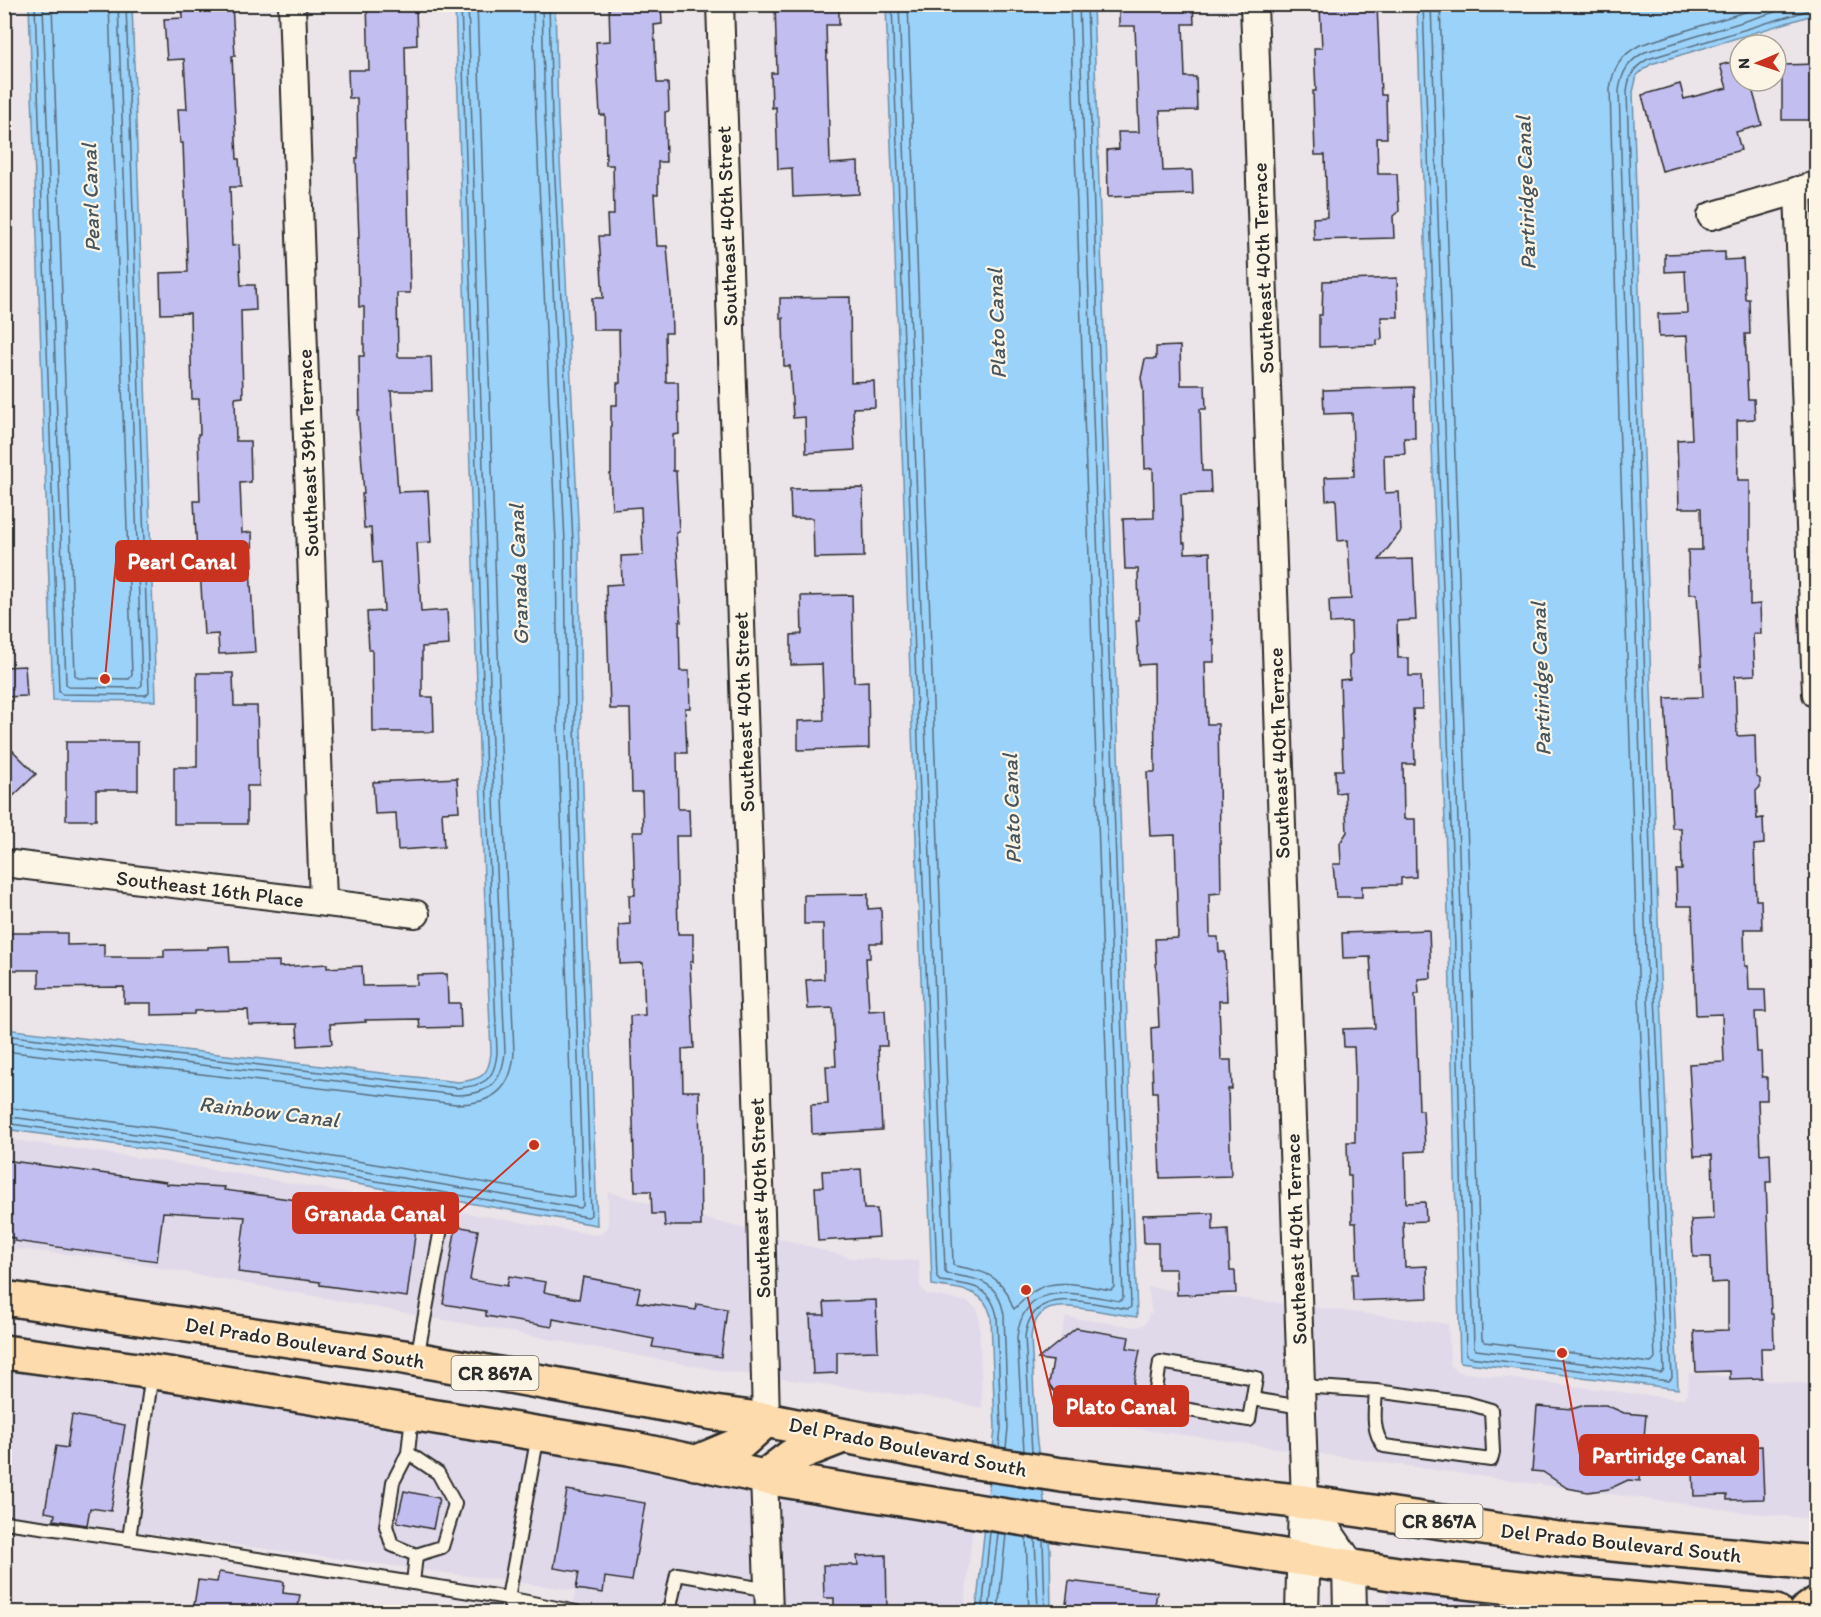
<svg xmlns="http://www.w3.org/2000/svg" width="1821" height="1617" font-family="Itim,sans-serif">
<rect width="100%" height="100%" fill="#ebe4e8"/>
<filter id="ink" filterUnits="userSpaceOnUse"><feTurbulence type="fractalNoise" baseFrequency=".0167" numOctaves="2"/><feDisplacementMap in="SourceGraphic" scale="12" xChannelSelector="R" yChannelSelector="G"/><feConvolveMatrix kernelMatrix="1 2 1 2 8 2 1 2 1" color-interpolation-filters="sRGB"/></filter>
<g filter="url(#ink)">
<g fill="#dfd9ea">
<path d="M5,1139L167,1162L595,1235L602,1234L608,1227V1192L851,1258L919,1261L920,1286L926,1294L968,1302L977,1309L979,1317L982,1408L952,1401L723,1371L107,1258L5,1248Z"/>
<path d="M1148,1287L1448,1324L1450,1365L1459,1372L1677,1399L1683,1398L1688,1394L1689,1373L1816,1385V1519L1742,1512L1061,1418L1057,1349L1066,1317L1135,1327L1142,1326L1147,1322L1149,1313L1152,1314Z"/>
<path d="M5,1364L686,1473L689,1478L696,1475L768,1490L973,1524L964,1612H572L575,1590L139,1532L36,1522L5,1516Z"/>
<path d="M1389,1587L1421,1589L1571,1612H1388Z"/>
</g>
<g fill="#9bd2fa" stroke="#6e8fa7" stroke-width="1.5">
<path d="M29,5H132L156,701L53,700Z"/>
<path d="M455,5H555L558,118L579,542L581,727L597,1225L169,1152L5,1129V1029L458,1082C480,1080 489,1076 491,1053L480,778Z"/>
<path d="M886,5H1093L1137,1317C1123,1315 1109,1313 1094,1310C1065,1306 1036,1299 1031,1337L1036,1434L1050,1550L1051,1612H976L995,1429L991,1316C983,1286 958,1290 932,1285Z"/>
<path d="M1417,5H1816V14L1651,64L1637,75L1633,92L1659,950L1678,1389L1460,1362L1448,913Z"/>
</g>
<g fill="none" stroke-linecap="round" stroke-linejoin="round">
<g stroke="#586e7e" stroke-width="1.5">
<path d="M35,4L59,692L62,694L146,695L149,692L126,4"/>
<path d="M43,4L66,684L69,687L138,688L142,685L118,4"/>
<path d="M52,4L75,675L78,678L129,679L132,675L109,4"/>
<path d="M892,4L937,1278L940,1281C968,1285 990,1283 997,1316L1001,1428L999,1447"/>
<path d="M899,4L945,1271L947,1274C978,1279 998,1280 1004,1315L1008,1428L1006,1448"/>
<path d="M908,4L953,1264L955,1266C976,1270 994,1272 1006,1291C1010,1297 1010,1304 1014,1309C1021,1303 1027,1295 1036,1290C1057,1277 1088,1287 1111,1290L1114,1287L1070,4"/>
<path d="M1423,4L1454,913L1466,1354L1469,1357L1669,1381L1672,1378L1653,950L1627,91C1629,75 1634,67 1648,59L1816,8"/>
<path d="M1431,4L1461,913L1474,1347L1476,1350L1661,1373L1664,1370L1646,951L1619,90C1622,72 1628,61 1645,52L1801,4"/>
<path d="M1440,4L1470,913L1482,1339L1485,1342L1651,1363L1655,1359L1637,951L1619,418L1610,89C1613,68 1621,55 1640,45L1770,4"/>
<path d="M4,1035L457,1088C484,1086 495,1080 497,1052L486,777L461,4"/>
<path d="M4,1042L457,1095C488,1094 502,1084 505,1052L493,777L468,4"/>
<path d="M4,1051L456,1104C493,1104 512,1089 514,1052L502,777L477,4"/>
<path d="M4,1107L173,1130L570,1197L574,1196L558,727L556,542L536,120L533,4"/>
<path d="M4,1116L172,1139L580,1208L583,1206L567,727L565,542L545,119L542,4"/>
<path d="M4,1123L170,1146L588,1217L591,1215L575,727L573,542L552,119L549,4"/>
<path d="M1024,1451L1017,1337C1024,1277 1078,1294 1120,1301L1123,1298L1079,4"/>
<path d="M1032,1452L1025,1337C1031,1282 1090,1304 1128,1309L1131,1307L1087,4"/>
<path d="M1026,1537L1029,1612"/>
<path d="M1035,1539L1038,1612"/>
<path d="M1043,1540L1045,1612"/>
<path d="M982,1612L990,1532"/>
<path d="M989,1612L998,1533"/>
<path d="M998,1612L1006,1534"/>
</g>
</g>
<g fill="#c3bef0" stroke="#2b2b2b" stroke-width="1.5">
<path d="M182,4H232L235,56H232L237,159H239L241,187H230L232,246L239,245L241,285H255L256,310L241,311L243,397L235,398L236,441H250L251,482L240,483L242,533L252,532L253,567H250L255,652L219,654L218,634L204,635L200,569H198L194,501H200L198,434H200L199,399H192L190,313L161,314L160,273L188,272L183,143H180L178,109H187L184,59L167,60L164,19L183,18Z"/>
<path d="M367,4H416L417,45L405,46L410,293H397L398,357H431L432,391H391L398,492L428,491L431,542L417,543L421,612L447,610L449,645L422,647V697H433L434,732H373L372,650H369L367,612L384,611L381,562L373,563L371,528H364L362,494H364L358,410H360L359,356H364V307H359L358,238H359L356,158H358L357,98H349L348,70H369Z"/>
<path d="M609,4H661L662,24L654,25L657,83H668L669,111L665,112L666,162H658V194H654L657,246H667L671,296L672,333H665L666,382H678L679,434L673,435V471H676L679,532H676L681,622H679L680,671H689L690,708H685L687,753H677L678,809H689L690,836H676L678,934H693V962H690L694,1048L682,1049L683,1091H699L701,1226H665L664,1214H652L651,1191H635L630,1016L645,1015L643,963L620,964L619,925L630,924L629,895H635L633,832H643L642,792H632L630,709H610L606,585L622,584L621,556L643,555L641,507L612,509L610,474H611V405H617V383H620L619,330H593L592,298H603L599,236H608L607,215H614L613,165H606L605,115H600L596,42L610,41Z"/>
<path d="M775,4H839V25H826L830,164L858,162L859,194L793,197L792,168L778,169L776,107L772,108L771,73H777Z"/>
<path d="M1119,4H1193L1194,24H1183L1185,77H1196L1197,110L1160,111L1163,171L1192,170L1193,194L1108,197L1107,150L1119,149L1118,132H1139L1135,26H1119Z"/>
<path d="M1377,6L1381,95H1386L1387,138H1377L1378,174H1397L1399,211L1393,216L1394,238L1314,240L1313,218L1327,217L1325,155H1315L1313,91H1316L1314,48H1322L1320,8Z"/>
<path d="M1740,60V81H1750L1762,125L1736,132L1741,150L1662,171L1642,95L1680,84L1684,99L1727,88L1720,65Z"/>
<path d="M1816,64V120H1782V65Z"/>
<path d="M1725,252V260L1743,259L1745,299H1749L1750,334H1745L1748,399H1754L1755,419L1737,420L1738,480H1750V605L1760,604L1761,634H1753L1755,675L1735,676L1737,736L1755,735L1756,776L1760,779V787L1756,791L1757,819L1763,818L1764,844L1754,845L1756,900H1761L1762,929H1744L1745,966H1748L1749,990H1765L1766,1012H1755L1757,1052H1761L1762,1077H1767V1100H1758L1760,1154L1770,1153L1771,1182H1766L1771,1314H1773L1774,1348H1761L1762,1378L1730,1379V1371L1696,1372L1694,1331L1728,1330V1282L1711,1283L1710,1257H1693L1691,1220L1714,1219L1712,1155L1694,1156L1689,1064L1724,1062L1722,1014L1696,1015L1692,906H1677L1676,870H1682L1681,828H1672L1665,698L1703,697L1697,594H1689L1688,550H1702L1701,508H1679L1677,440L1692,439L1687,336L1659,337L1658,314L1687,313L1685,271L1665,272V254Z"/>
<path d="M1397,278L1398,317H1381L1382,339L1377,340V345L1319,347V315H1322L1323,281Z"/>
<path d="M850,297L851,382L874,381L875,407L853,408L855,450L806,453L805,417L793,418L790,366H784L783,318H780V298Z"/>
<path d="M1180,346L1181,385H1205L1206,409H1200L1202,471H1210L1211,493L1181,494L1183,543H1185V553L1210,552L1212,640H1214V662H1205L1207,724H1218L1221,893L1209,894L1210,937H1218L1219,952H1225L1227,1001H1219L1221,1060H1231L1232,1089H1228L1231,1176L1160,1178L1157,1092H1153L1151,1028L1159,1027L1155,939L1178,938L1175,835L1150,836L1147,772H1155L1154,664L1139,665L1136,620H1139L1138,569H1125L1123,519L1154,518L1153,468L1145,469L1143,389L1141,378L1145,359H1156V347Z"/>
<path d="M1414,387L1415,438H1404L1405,454L1384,455L1385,493L1399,492L1401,531L1379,560L1413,559L1416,620L1397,621L1398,658H1409V676H1421L1422,709H1413L1415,764H1403L1404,819H1415L1416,877L1401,878V885L1362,886V897H1336L1333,864H1341L1340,843L1347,832L1345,792L1336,793L1335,770H1343L1340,680L1350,679L1349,656L1352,653L1351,622L1330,623L1329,600L1351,599L1348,540L1338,541L1336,499L1326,500L1325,477L1354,476L1352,413L1324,414L1323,390Z"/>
<path d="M863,488L864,557L814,558L813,518H791L790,489Z"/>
<path d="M852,595L854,682L868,681L869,748L798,750V721L824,720L822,664L791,665V635L802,634L801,596Z"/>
<path d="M25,666L27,696L4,697V667Z"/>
<path d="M197,673H233L234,706H257L259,786H247V824H174V767H197Z"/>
<path d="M4,742L36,774L4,805Z"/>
<path d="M66,742H138V790H96V820H66Z"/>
<path d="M457,778L459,811L442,812L444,847L398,850L396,813L375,814L373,782Z"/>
<path d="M868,894V909L881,908L882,943H870V958H866L869,1011L885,1010L887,1046H878L882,1130L812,1134L811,1105L828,1104L826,1066H836L833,1008L808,1009L806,980L824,979L823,924H804V895Z"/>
<path d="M1429,930L1431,978L1418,979L1419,994H1415L1419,1110H1423L1425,1151L1405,1152L1406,1203L1425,1202L1426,1221L1403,1222L1405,1267L1427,1266L1428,1298L1353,1301L1352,1274H1358L1356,1223H1352L1351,1176H1348L1347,1142H1355V1071L1354,1047H1344L1343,1029L1375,1028L1370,957L1343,958L1342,933Z"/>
<path d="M4,933H67V945L104,944V957H164V950L208,949V947L229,946L230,962L279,961V967L327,964V968L362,966L363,986L417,985V975L447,974L448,1003H460L461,1027L420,1028L419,1019L365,1020L366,1022L330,1024L332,1044L298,1046L297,1024L249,1025L248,1010L194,1011V1014L151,1015V1003H124V987L39,988V970H4Z"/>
<path d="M4,1160L166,1182V1184L225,1187L224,1190L319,1203V1205L417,1220L407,1297L320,1285V1282L238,1272L245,1217L163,1212L157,1261L14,1241L15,1238L4,1237Z"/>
<path d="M861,1169L864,1209H877L879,1237L818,1241L815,1187H823L822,1171Z"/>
<path d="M1213,1213V1230L1228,1229L1230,1271H1235L1236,1293L1177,1295L1176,1269H1158V1243H1144L1143,1215Z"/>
<path d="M456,1226L478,1230L470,1280L507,1286L509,1276L546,1282L544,1292L579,1299L583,1277L640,1288L637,1302L696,1310L697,1304L727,1309L721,1357L652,1347L654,1339L553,1319L552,1327L486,1316V1311L443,1304Z"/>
<path d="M876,1300L878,1351L837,1352V1373L813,1374L810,1315H825L824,1302Z"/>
<path d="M1076,1328L1129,1337L1127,1348L1140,1350L1132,1393L1120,1391L1116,1415L1094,1411V1407L1062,1402L1049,1384L1053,1361L1038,1359Z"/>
<path d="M1585,1405H1606L1624,1413L1646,1415L1640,1481L1628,1480L1609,1489L1588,1492L1567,1488L1543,1472L1532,1471L1537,1406L1572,1409Z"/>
<path d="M72,1415L125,1425L111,1511L90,1508L87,1525L54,1520L55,1514L45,1512L56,1446L67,1448Z"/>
<path d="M1762,1446L1764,1499L1727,1500V1495L1694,1496L1692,1448Z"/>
<path d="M567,1490L645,1503L632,1581L605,1577L603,1593L576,1589L579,1572L554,1568Z"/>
<path d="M404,1491L439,1498L433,1529L397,1522Z"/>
<path d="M886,1555L887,1610L862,1611V1608H834V1598H824L823,1565H858L857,1556Z"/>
<path d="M219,1572L284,1582L283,1593L300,1595L297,1612H193L198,1580L217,1582Z"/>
<path d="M1069,1581L1157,1592L1154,1612H1065Z"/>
</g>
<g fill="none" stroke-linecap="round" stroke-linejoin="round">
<defs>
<g id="service">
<path d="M417,1358L440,1234"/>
<path d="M1160,1362L1256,1378L1249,1420L1154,1404Z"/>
<path d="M1301,1386L1376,1391C1375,1409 1371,1431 1384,1446L1491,1460L1493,1452L1491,1410L1467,1403L1376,1391"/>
<path d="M1253,1399L1301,1407"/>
<path d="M408,1453L438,1473L455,1504L442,1547L416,1555L392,1545L386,1526L390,1503L393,1482L408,1453L412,1415"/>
<path d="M4,1522L129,1539L413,1583"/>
<path d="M129,1539L152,1373"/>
<path d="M416,1555L413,1583L508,1598L576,1612"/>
<path d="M513,1612L508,1598L538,1435"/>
<path d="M669,1612L677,1574L769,1590"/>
</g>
<g id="minor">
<path d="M292,4L323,901"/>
<path d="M720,4L761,1213L766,1420"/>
<path d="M1254,4L1305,1502"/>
<path d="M1798,190L1816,694"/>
<path d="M1711,216L1816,185"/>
<path d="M4,863L416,914"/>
<path d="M764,1477L769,1612"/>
</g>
<g id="tertiary">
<path d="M1305,1502L1349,1566L1350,1612"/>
<path d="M1302,1612L1305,1502"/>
</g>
<g id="primary">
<path d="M4,1298L404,1357L714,1413L766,1420L970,1461L1062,1475L1305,1502L1558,1539L1816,1563"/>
<path d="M4,1352L168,1374L629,1448L764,1477L1063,1525L1177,1539L1404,1575L1565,1593L1776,1612"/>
<path d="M695,1463L738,1445L766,1420"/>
<path d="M764,1477L792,1456L843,1436"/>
<path d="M1805,1612L1816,1604"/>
</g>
</defs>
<use href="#service" stroke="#2b2b2b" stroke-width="16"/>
<use href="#minor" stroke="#2b2b2b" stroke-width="30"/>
<use href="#tertiary" stroke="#2b2b2b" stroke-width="36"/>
<use href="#primary" stroke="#2b2b2b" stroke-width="38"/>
<use href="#service" stroke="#fcf5e5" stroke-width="12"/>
<use href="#minor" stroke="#fcf5e5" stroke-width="26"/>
<use href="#tertiary" stroke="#fcf5e5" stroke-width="32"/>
<use href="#primary" stroke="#fedbac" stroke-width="33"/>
</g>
</g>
<g text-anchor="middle" stroke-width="4.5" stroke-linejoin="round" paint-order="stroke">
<g fill="#fcf5e5" stroke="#6a6863" stroke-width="1.5">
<rect x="451.5" y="1356" width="87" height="34" rx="4.5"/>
<rect x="1395.5" y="1504" width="87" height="34" rx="4.5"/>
</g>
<g font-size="20" font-weight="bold" fill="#2b2b2b">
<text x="495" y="1380">CR 867A</text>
<text x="1439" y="1528">CR 867A</text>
</g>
<g font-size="21" fill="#2b2b2b" stroke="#fcf5e5">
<text transform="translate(727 226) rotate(-92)" y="7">Southeast 40th Street</text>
<text transform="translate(1263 268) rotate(-92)" y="7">Southeast 40th Terrace</text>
<text transform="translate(308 453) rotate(-92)" y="7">Southeast 39th Terrace</text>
<text transform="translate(744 712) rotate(-92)" y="7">Southeast 40th Street</text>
<text transform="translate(1279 753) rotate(-92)" y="7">Southeast 40th Terrace</text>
<text transform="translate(210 889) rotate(7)" y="7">Southeast 16th Place</text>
<text transform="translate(760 1198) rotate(-92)" y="7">Southeast 40th Street</text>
<text transform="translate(1296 1239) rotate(-92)" y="7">Southeast 40th Terrace</text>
<text transform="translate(305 1343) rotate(9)" y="7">Del Prado Boulevard South</text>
<text transform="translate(908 1447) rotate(11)" y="7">Del Prado Boulevard South</text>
<text transform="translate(1621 1543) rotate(6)" y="7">Del Prado Boulevard South</text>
</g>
<g font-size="22" font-style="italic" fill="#47555f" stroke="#fcf5e5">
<text transform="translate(1525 193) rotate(-92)" y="8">Partiridge Canal</text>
<text transform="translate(90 198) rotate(-92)" y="8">Pearl Canal</text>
<text transform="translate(996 324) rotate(-92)" y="8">Plato Canal</text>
<text transform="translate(518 575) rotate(-92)" y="8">Granada Canal</text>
<text transform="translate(1540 679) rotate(-92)" y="8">Partiridge Canal</text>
<text transform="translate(1011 809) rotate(-92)" y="8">Plato Canal</text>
<text transform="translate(269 1111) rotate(7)" y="8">Rainbow Canal</text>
</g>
</g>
<path fill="none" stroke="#c8321e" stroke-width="2" d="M105 679L116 561M534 1145L458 1213M1026 1290L1054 1406M1562 1353L1580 1455"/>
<g fill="#c8321e" stroke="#fcf5e5" stroke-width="2">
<circle cx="105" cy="679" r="6"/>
<circle cx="534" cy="1145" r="6"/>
<circle cx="1026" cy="1290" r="6"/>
<circle cx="1562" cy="1353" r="6"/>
</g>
<g fill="#c8321e" stroke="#c8321e" stroke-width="2">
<rect x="116" y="541" width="132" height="40" rx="6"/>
<rect x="293" y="1193" width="165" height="40" rx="6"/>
<rect x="1054" y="1386" width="134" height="40" rx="6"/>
<rect x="1580" y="1435" width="178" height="40" rx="6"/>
</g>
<g font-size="22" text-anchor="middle" font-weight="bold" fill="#fff">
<text x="182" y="569">Pearl Canal</text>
<text x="375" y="1221">Granada Canal</text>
<text x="1121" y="1414">Plato Canal</text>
<text x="1669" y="1463">Partiridge Canal</text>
</g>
<rect width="1821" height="1617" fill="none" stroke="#fcf5e5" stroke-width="24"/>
<rect x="12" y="12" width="1797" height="1593" fill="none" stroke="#2b2b2b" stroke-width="2" filter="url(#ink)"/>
<g transform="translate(1758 63) rotate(268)"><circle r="28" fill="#fcf5e5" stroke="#a8a49b" stroke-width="1.5"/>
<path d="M0-4.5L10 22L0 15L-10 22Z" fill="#c8321e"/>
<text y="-9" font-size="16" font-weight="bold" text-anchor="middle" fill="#2b2b2b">N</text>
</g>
</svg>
